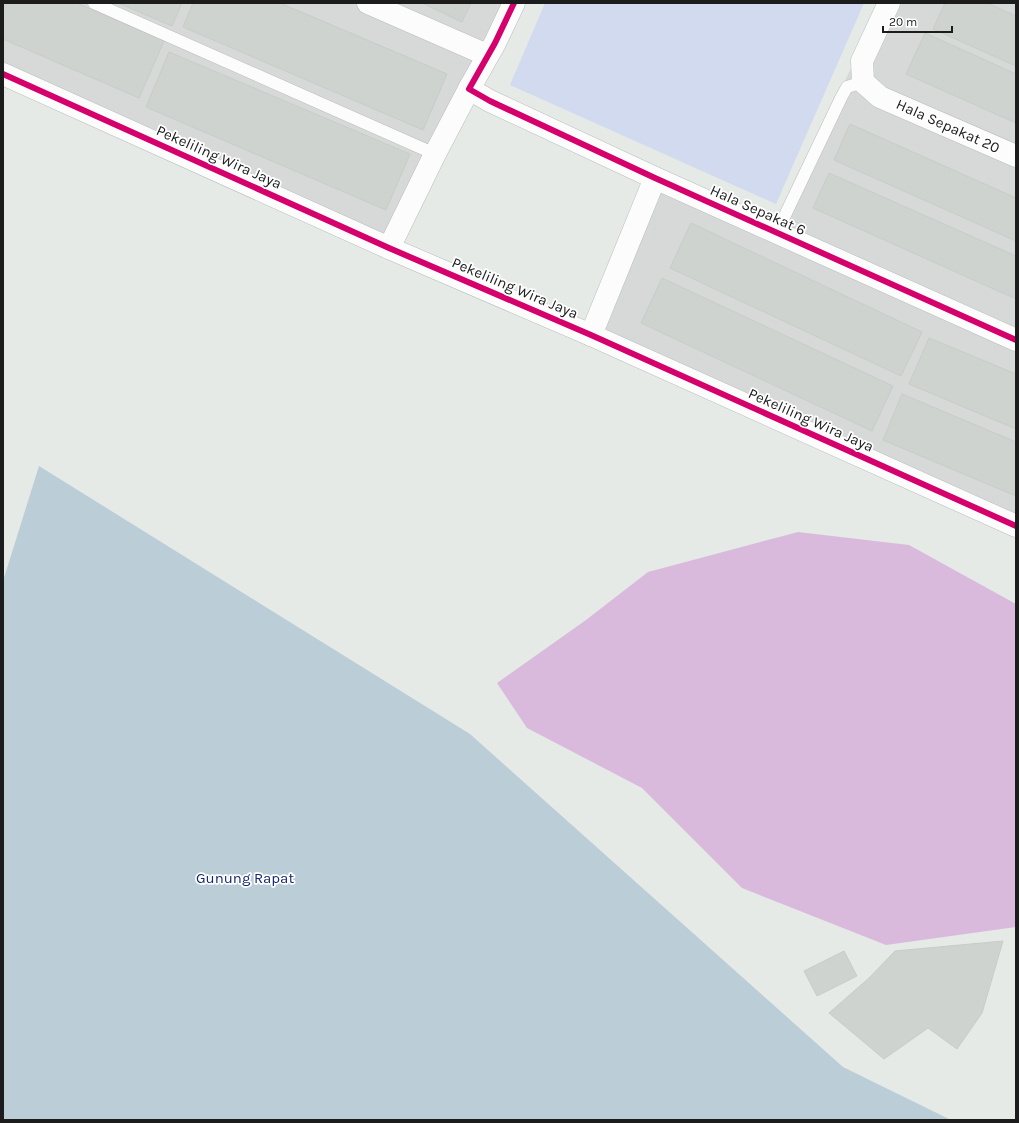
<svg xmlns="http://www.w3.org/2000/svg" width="1019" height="1123" font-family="Karla,sans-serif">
<rect width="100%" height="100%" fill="#e5eae7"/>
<g fill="#d6d9d7">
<path d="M3,3H505L388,242L3,71Z"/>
<path d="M881,3H1016V535L595,327L654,185L776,230Z"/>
</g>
<path fill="#bbcdd6" d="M39,466L470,734L843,1067L951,1120H3V581Z"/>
<path fill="#d1daef" d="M545,3H864L776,204L510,85Z"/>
<path fill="#d9badc" d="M798,532L909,545L1016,604V927L886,945L742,888L642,788L527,728L497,683L586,620L648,572Z"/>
<g fill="#ced3cf" stroke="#c6cdc8">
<path d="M3,3H77L164,41L139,98L3,39Z"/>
<path d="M118,3H182L172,26Z"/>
<path d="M193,3H280L447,74L423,130L183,27Z"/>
<path d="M422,3H471L462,22Z"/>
<path d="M945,3H987L1016,16V66L933,29Z"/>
<path d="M925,33L1016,74V123L906,74Z"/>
<path d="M169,52L410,154L386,210L146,107Z"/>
<path d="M850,124L1016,198V241L834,160Z"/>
<path d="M829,173L1016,256V299L813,208Z"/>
<path d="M691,223L922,332L901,376L670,268Z"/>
<path d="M662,278L893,386L872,431L641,323Z"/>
<path d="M929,338L1016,374V429L909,384Z"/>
<path d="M902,394L1016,442V496L883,440Z"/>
<path d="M1003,941L982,1013L957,1049L928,1028L884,1059L829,1013L869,978L895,951Z"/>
<path d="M844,951L857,976L817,996L804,971Z"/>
</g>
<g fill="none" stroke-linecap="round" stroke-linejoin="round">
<defs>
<g id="service">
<path d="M94,3L435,154"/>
<path d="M777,232L841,98L847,87L863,82"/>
</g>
<g id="minor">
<path d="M368,3L487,55"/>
<path d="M514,3L495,43L469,89L490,101L655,178L1016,340"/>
<path d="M889,3L862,61L863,82L880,97L1016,156"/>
<path d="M3,74L389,248L591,335L1016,526"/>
<path d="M389,248L435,154L469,89"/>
<path d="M591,335L655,178"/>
</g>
</defs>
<use href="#service" stroke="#bbbdbc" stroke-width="13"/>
<use href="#minor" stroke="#bbbdbc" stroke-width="23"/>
<use href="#service" stroke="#fbfcfb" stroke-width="12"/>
<use href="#minor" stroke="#fbfcfb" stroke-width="22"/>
<defs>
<g id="cycleway">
<path d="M514,3L495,43L469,89L490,101L655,178L1016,340"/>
<path d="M3,74L389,248L591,335L1016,526"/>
</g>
</defs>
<use href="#cycleway" stroke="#fff" stroke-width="8"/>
<use href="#cycleway" stroke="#d6006c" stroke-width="6"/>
</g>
<g text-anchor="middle" stroke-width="3.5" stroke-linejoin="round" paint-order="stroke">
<g font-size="15" fill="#1c1c1c" stroke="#fff">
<text transform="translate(948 126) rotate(24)" y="5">Hala Sepakat 20</text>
<text transform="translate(219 157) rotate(24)" y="5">Pekeliling Wira Jaya</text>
<text transform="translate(758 210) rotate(24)" y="5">Hala Sepakat 6</text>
<text transform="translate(515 288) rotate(23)" y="5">Pekeliling Wira Jaya</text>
<text transform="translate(811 420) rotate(24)" y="5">Pekeliling Wira Jaya</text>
</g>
<g font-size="15" fill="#122771" stroke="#fff">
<text x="245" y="883">Gunung Rapat</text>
</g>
</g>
<rect width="1019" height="1123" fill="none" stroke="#1c1c1c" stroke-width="8"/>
<path d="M883 26v6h69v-6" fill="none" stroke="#1c1c1c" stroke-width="2"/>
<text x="889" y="26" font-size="12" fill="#1c1c1c" stroke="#ffffff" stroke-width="3" paint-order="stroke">20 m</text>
</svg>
